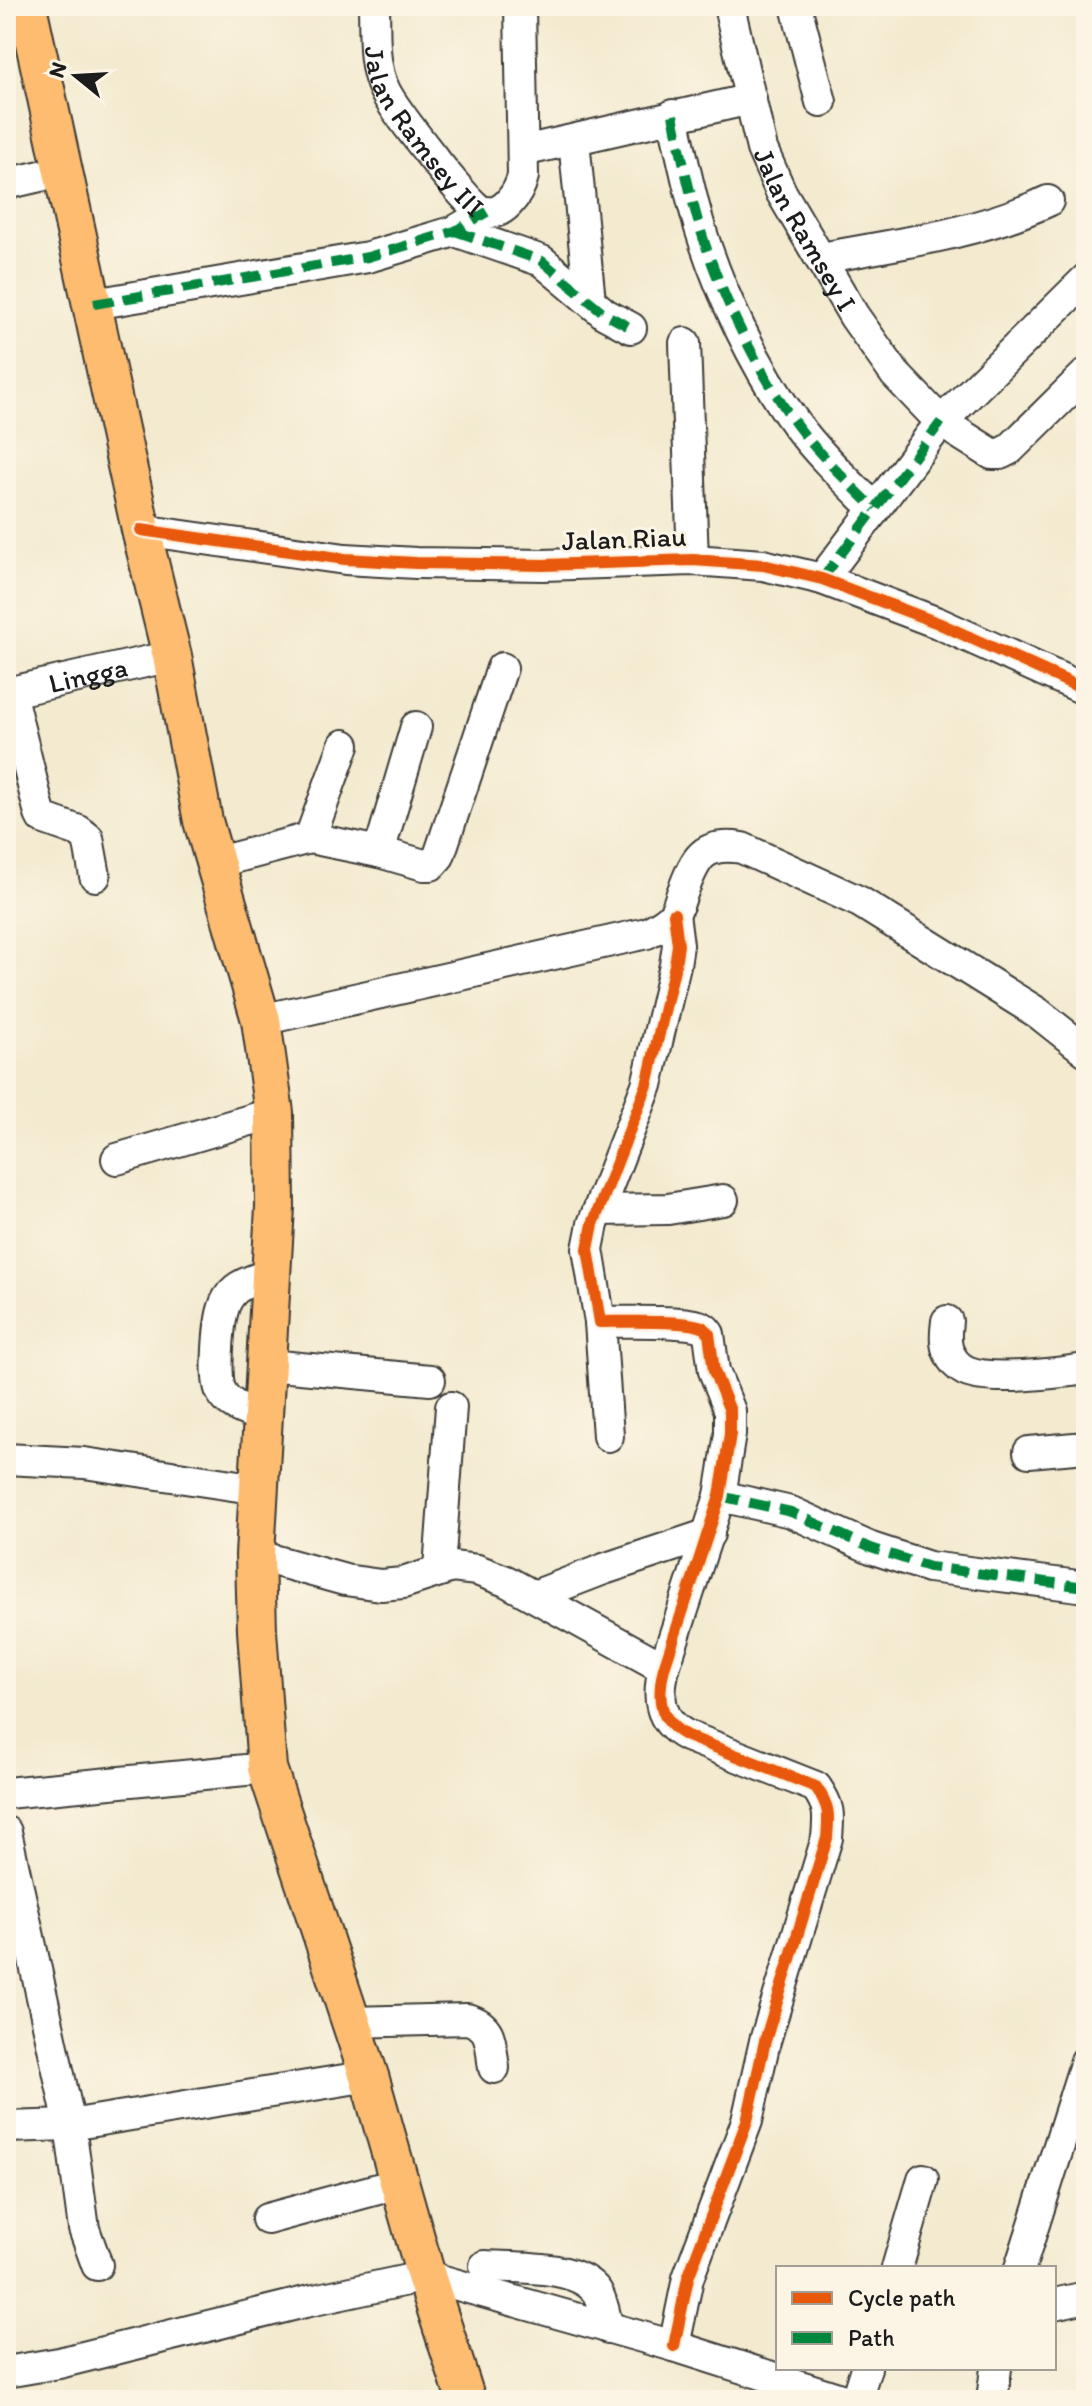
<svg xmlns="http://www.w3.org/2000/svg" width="1092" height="2406" font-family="Itim,sans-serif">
<rect width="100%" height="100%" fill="#fcf5e5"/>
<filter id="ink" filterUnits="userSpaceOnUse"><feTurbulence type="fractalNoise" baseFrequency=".0125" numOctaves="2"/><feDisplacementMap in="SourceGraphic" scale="16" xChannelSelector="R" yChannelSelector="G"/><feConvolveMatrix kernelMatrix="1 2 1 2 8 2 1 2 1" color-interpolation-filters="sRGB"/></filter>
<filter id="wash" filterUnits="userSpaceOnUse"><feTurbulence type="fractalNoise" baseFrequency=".006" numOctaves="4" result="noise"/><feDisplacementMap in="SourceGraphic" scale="32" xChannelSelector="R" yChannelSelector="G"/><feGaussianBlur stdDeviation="1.8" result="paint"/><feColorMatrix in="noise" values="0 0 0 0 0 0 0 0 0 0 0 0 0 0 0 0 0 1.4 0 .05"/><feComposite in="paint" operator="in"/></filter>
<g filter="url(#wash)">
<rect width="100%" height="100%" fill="#f3eacf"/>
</g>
<g filter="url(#ink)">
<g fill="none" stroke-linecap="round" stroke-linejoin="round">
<defs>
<g id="minor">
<path id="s1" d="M374,6C375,34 372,65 385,91C393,108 468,206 481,211C502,220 519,193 523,176L520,6"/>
<path id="s2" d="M729,6L762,149L781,192L854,316L895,374L941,422L992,454H1000L1010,449L1086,374"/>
<path d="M796,6L821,102"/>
<path d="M673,115C681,153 689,191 700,228C720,293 756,369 796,424C819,455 848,482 875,509"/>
<path d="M574,141L590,301"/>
<path d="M523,151L751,99"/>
<path d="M6,184L62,171"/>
<path d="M455,231L542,261L605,314L631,328"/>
<path d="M820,258C897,244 977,234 1048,201"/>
<path d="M94,304L368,257L455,231L487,212"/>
<path d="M685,343L693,560"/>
<path d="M141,530L345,559L416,563L543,565L693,560L763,565L822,579L938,623L1086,690"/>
<path d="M822,579L941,422L1086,279"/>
<path d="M10,692L40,814L42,818L79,831L88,838L95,876"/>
<path id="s3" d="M6,693L172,656"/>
<path d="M310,838L379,852L424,865H431L439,856L502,668"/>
<path d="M379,852L416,727"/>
<path d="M214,863L310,838L344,745"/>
<path d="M261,1020L647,933C656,928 667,923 673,915C678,909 680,898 683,891C696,857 703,842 742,848L860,902L1038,1013L1086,1051"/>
<path d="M117,1159L274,1113"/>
<path d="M599,1210L668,1209L723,1200"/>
<path d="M947,1321C946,1331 944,1343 949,1353C952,1360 958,1367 966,1371C991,1382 1058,1373 1086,1369"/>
<path d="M600,1322L608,1436"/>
<path d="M268,1365L430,1380"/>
<path d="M263,1417C248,1411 229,1407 221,1391C214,1379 219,1324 223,1310C225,1302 230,1294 236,1289C246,1281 260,1278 271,1274"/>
<path d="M1029,1452L1086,1447"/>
<path d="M6,1459L84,1463L259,1489"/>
<path d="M720,1496L791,1512L871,1548L929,1567L1086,1587"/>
<path d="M255,1555L345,1580L381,1585L403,1583L452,1567L477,1570L506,1581L664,1668"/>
<path d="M439,1569L451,1407"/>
<path d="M534,1596L604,1569L709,1534"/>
<path d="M6,1793L267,1768"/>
<path d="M6,1832L70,2125L84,2229L97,2265"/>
<path d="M351,2022L467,2019C494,2026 490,2045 494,2068"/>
<path d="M6,2127L70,2125L369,2076"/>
<path d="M267,2219L400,2183"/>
<path d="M485,2266C517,2268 578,2264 597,2292C603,2302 605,2317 608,2328"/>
<path d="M897,2268L923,2179"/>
<path d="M1020,2268L1086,2061"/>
<path d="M1054,2304L1086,2297"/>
<path d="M674,2346L688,2278L747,2121L765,2041L827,1838C829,1814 830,1807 816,1787L687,1736C658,1721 657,1697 664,1668L720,1496L730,1434V1411L714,1371L709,1334C706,1330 706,1328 699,1326C678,1320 624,1322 600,1322L588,1249L593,1224L647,1085L675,965L678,945L674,914"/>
<path d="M6,2372L59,2363L305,2302L426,2276L674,2346L844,2400"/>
<path d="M856,2400L866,2368"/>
<path d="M992,2400L996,2368"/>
</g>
<path id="major" d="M27,6L141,530L172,656L203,821L261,1020L274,1113L275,1207L255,1555L257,1631L267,1768L369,2076L426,2276L466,2400"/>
</defs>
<use href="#minor" stroke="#3c3b37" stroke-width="34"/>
<use href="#major" stroke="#3c3b37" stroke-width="42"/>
<use href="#minor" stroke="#fff" stroke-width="30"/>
<use href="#major" stroke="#fdbc70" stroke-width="38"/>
<g stroke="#00873e" stroke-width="10" stroke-dasharray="20 10" stroke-linecap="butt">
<path d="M673,115C681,153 689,191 700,228C720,293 756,369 796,424C819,455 848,482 875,509"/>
<path d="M455,231L542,261L605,314L631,328"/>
<path d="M94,304L368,257L455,231L487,212"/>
<path d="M822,579L941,422"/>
<path d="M720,1496L791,1512L871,1548L929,1567L1086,1587"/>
</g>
<defs>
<g id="cycleway">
<path d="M141,530L345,559L416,563L543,565L693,560L763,565L822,579L938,623L1086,690"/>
<path d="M674,2346L688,2278L747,2121L765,2041L827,1838C829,1814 830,1807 816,1787L687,1736C658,1721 657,1697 664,1668L720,1496L730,1434V1411L714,1371L709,1334C706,1330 706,1328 699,1326C678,1320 624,1322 600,1322L588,1249L593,1224L647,1085L675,965L678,945L674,914"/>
</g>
</defs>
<use href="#cycleway" stroke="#fcf5e5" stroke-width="17"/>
<use href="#cycleway" stroke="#e8590c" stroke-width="12"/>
</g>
</g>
<g text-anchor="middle" stroke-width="6" stroke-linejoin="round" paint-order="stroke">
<g font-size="28" fill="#1c1c1c" stroke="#fcf5e5">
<text dy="10" stroke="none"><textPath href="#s1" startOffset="140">Jalan Ramsey III</textPath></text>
<text dy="10" stroke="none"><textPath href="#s2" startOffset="238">Jalan Ramsey I</textPath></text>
<text transform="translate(624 538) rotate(-2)" y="10">Jalan Riau</text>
<text dy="10" stroke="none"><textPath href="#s3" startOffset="84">Lingga</textPath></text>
</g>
</g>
<rect width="1092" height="2406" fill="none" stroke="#fcf5e5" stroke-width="32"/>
<rect x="776" y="2266" width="280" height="104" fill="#fcf5e5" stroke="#a29e95" stroke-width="2"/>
<rect x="792" y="2292" width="40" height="12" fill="#e8590c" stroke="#a29e95" stroke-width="2"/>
<text x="848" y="2306" font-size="24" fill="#1c1c1c">Cycle path</text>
<rect x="792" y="2332" width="40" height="12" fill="#00873e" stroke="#a29e95" stroke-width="2"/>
<text x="848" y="2346" font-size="24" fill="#1c1c1c">Path</text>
<g transform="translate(76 76) rotate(288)" stroke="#fcf5e5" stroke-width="6" paint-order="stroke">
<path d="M0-6L14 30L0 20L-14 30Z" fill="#1c1c1c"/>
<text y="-12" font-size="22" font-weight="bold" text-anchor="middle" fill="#1c1c1c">N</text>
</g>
</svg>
